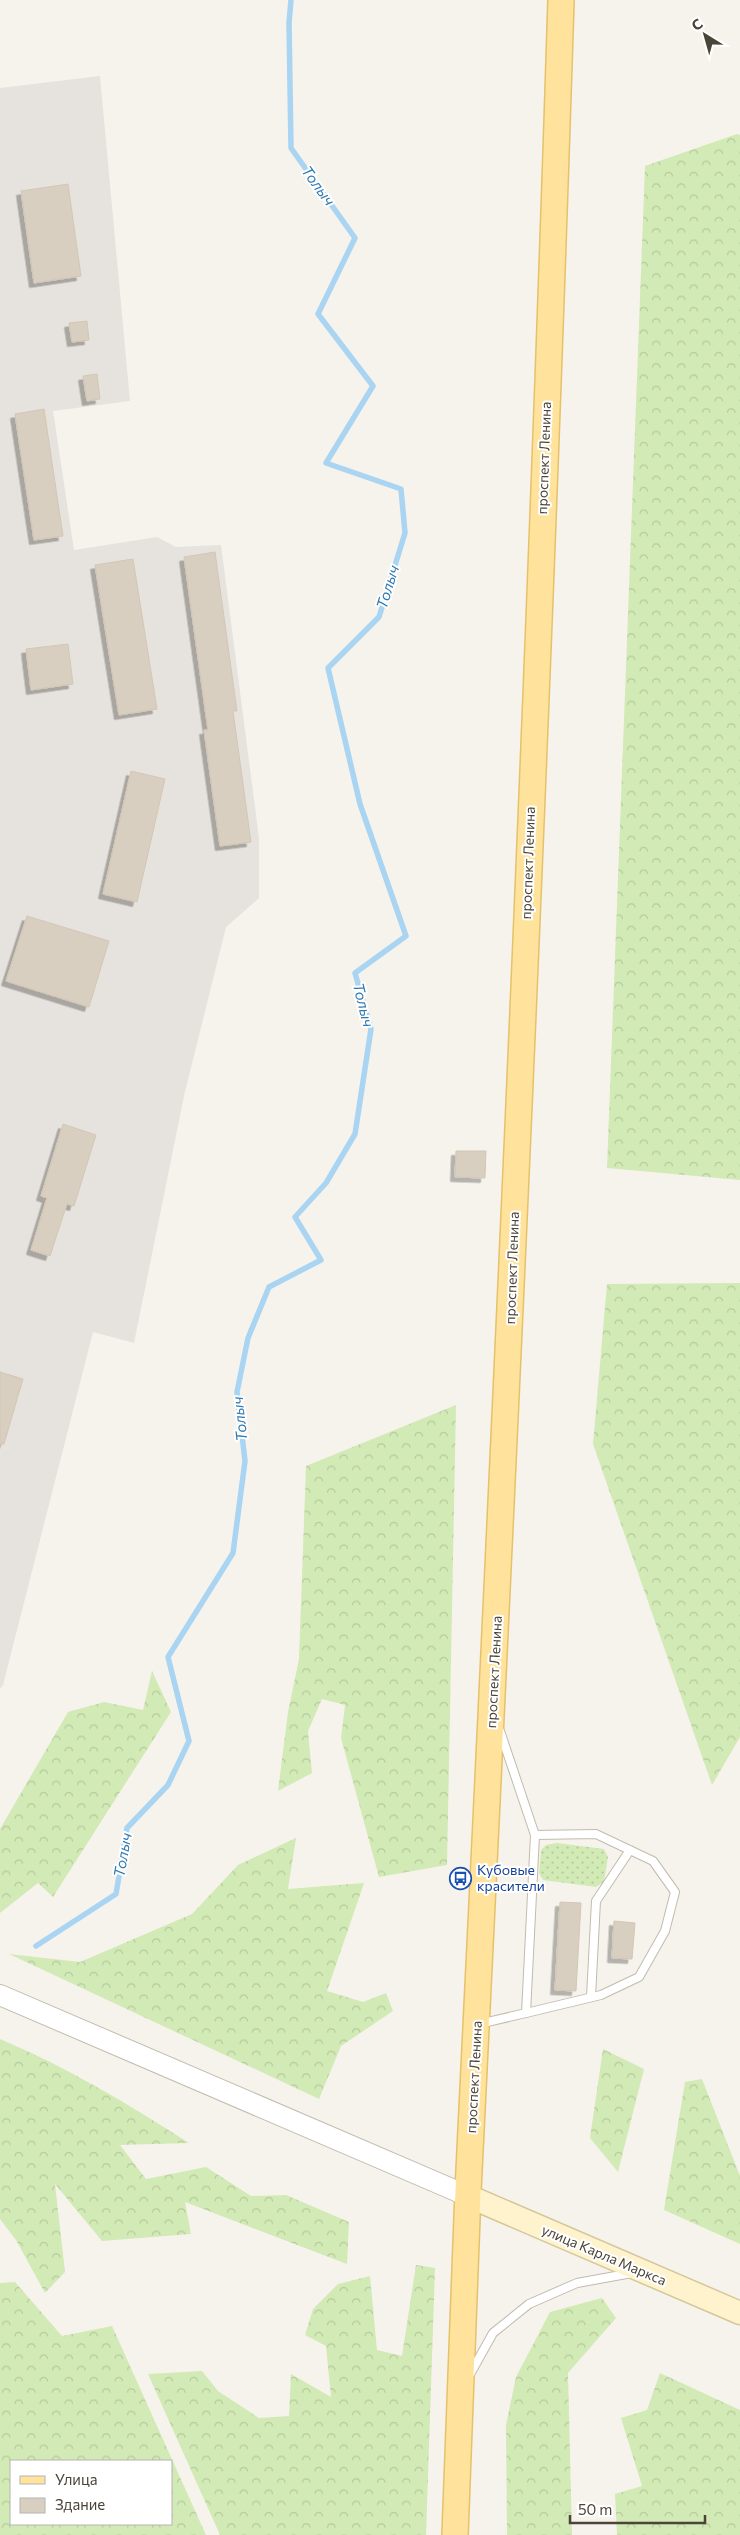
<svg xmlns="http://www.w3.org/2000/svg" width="740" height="2535" font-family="Commissioner,sans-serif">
<defs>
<pattern id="grass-dots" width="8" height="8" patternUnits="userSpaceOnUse" patternTransform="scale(1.25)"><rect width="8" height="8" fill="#d2eab5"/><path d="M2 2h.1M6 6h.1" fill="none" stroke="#b6ca9c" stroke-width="1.8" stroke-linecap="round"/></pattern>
<pattern id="forest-crowns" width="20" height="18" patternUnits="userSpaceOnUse" patternTransform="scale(1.25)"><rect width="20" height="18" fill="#d2eab5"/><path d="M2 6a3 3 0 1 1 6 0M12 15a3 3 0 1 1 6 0" fill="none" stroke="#b6ca9c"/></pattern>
<filter id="shadow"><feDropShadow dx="-4.5" dy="4.5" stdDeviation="0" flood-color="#0004"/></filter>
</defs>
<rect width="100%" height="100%" fill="#f6f3ec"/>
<path fill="#e6e2dd" d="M100,76L130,401L53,411L74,550L157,537L176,547L221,545L259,838V898L226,927L184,1096L134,1343L93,1332L3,1685L0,1689V88Z"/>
<path fill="url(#grass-dots)" d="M557,1843L604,1849L608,1857L604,1882L596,1887L543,1880L539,1873L541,1850L546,1845Z"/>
<g fill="url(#forest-crowns)" fill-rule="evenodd">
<path d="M737,134L740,135V1180L607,1168L645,166Z"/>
<path d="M740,1283V1737L712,1785L593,1444L607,1284Z"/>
<path d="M456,1405L447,1865L379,1877L341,1738L345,1705L322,1699L308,1731L312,1773L278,1791L288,1712L299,1659L306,1466Z"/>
<path d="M152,1671L171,1712L53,1897L38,1883L0,1913V1829L68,1712L104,1702L143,1710Z"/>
<path d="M296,1838L288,1889L364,1883L327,1991L363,2002L386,1993L393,2011L341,2046L319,2099L9,1954L80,1962L192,1914L238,1865Z"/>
<path d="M0,2039C67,2067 128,2104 189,2143L120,2145L146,2179L206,2167L251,2196L286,2195L349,2222L347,2264L185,2202L191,2234L102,2241L55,2184L65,2272L45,2293L16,2240L0,2219Z"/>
<path d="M603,2049L644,2069L618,2172L590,2138Z"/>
<path d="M702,2079L740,2176V2244L664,2210L685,2082Z"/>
<path d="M416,2265L435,2268L426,2535H220L148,2374L202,2371L218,2391L259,2418L289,2416L291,2374L331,2397L326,2346L305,2335L313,2309L338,2284L370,2276L377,2350L402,2356Z"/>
<path d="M15,2282L62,2336L112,2326L206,2535H0V2283ZM11,2461H171V2524H11Z"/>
<path d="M602,2298L616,2318L568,2373L572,2535H507L506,2425L516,2377L550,2312Z"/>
<path d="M660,2373L740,2410V2535H617L615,2494L642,2486L621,2418L647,2410Z"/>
</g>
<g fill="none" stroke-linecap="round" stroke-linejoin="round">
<path stroke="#a9d4f2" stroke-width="5.5" d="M36,1946L116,1894L127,1828L168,1785L189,1741L168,1657L233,1553L245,1461L237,1392L248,1338L269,1287L321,1260L295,1217L326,1183L355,1134L371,1029L355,973L406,936L360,804L328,668L379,617L405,533L401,489L326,463L373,386L318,314L355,238L291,148L289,23L291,0"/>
</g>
<g fill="#d8cfc1" stroke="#d3c7b4" filter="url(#shadow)">
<path d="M68,184L81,276L34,283L21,191Z"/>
<path d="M87,321L89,340L72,342L69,323Z"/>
<path d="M97,374L100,399L87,401L83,376Z"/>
<path d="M44,409L63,536L34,540L15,414Z"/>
<path d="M215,552L237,711H233L251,842L220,846L204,730H208L184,557Z"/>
<path d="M133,559L157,709L119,715L95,565Z"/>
<path d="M68,644L73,684L31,690L26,649Z"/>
<path d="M131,771L165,779L137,902L103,894Z"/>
<path d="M27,916L109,941L89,1007L6,981Z"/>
<path d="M63,1124L96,1135L74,1206L67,1204L50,1256L31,1250L47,1198L41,1196Z"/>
<path d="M456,1151H486L485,1178L455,1177Z"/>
<path d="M0,1372L23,1379L4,1444H0Z"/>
<path d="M560,1902L581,1903L576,1991L555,1990Z"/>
<path d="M614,1921L635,1923L632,1959L612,1958Z"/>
</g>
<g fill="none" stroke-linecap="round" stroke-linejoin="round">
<defs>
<g id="service">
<path d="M591,1997L596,1901L630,1850"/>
<path d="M526,2013L601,1995L639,1977L665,1931L675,1892L653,1861L596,1834L535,1835"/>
<path d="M479,2024L526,2013L535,1835L500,1731"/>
<path d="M469,2376L493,2333L529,2304L577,2283L632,2273"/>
</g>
<path id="tertiary" d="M0,1995L468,2196"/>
<path id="secondary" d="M468,2196L740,2313"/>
<path id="primary" d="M455,2535C460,2420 463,2306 468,2191C504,1461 538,731 561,0"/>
</defs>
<use href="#service" stroke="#c2bbae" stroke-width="10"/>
<use href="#tertiary" stroke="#c2bbae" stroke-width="22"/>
<use href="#secondary" stroke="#d6c79b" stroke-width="25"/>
<use href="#primary" stroke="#e6c16a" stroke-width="28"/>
<use href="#service" stroke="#fff" stroke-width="8"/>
<use href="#tertiary" stroke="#fff" stroke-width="20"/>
<use href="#secondary" stroke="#fff3cd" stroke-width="22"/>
<use href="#primary" stroke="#ffe39c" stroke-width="25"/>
</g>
<defs>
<symbol id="bus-ring" viewBox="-11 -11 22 22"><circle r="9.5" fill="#fff" stroke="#1a4fb4" stroke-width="1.5"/><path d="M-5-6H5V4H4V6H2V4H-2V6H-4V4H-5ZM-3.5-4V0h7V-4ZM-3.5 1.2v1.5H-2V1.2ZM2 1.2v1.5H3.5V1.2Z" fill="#1a4fb4"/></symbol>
</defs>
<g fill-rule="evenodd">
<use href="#bus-ring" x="448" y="1866" width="25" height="25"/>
</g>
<g text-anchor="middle" stroke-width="4" stroke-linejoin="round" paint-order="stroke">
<g font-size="14" fill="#4b4439" stroke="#fff">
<text transform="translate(544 458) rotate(-88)" y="5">проспект Ленина</text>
<text transform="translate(528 863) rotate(-88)" y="5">проспект Ленина</text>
<text transform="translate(512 1268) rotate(-88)" y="5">проспект Ленина</text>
<text transform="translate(494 1672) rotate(-87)" y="5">проспект Ленина</text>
<text transform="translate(474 2077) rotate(-87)" y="5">проспект Ленина</text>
<text transform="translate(604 2255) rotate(23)" y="5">улица Карла Маркса</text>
</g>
<g font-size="14" fill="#164399" stroke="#fff" text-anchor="start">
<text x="477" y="1875">Кубовые<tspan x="477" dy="16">красители</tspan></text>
</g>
<g font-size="15" font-style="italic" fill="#2e7ab2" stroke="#fff">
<text transform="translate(318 186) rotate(54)" y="5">Толыч</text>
<text transform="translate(388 587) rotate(-73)" y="5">Толыч</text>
<text transform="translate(363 1005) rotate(76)" y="5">Толыч</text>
<text transform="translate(240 1419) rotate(-96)" y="5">Толыч</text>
<text transform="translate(123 1855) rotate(-80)" y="5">Толыч</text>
</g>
</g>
<rect x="10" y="2460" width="162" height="65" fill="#ffffff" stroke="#b7b4b0"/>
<rect x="20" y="2476" width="25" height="8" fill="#ffe39c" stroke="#b7b4b0"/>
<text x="55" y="2485" font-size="15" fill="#4b4439">Улица</text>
<rect x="20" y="2498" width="25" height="15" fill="#d8cfc1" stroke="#b7b4b0"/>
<text x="55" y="2510" font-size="15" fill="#4b4439">Здание</text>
<g transform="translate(705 35) rotate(323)" stroke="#ffffff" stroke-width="4" paint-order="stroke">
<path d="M0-4L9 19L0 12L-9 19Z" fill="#4b4439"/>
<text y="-8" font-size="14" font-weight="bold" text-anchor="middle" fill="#4b4439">С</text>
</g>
<path d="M570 2515v8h135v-8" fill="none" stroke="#4b4439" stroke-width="2.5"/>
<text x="578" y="2515" font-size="15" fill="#4b4439" stroke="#ffffff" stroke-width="4" paint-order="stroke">50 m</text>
</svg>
